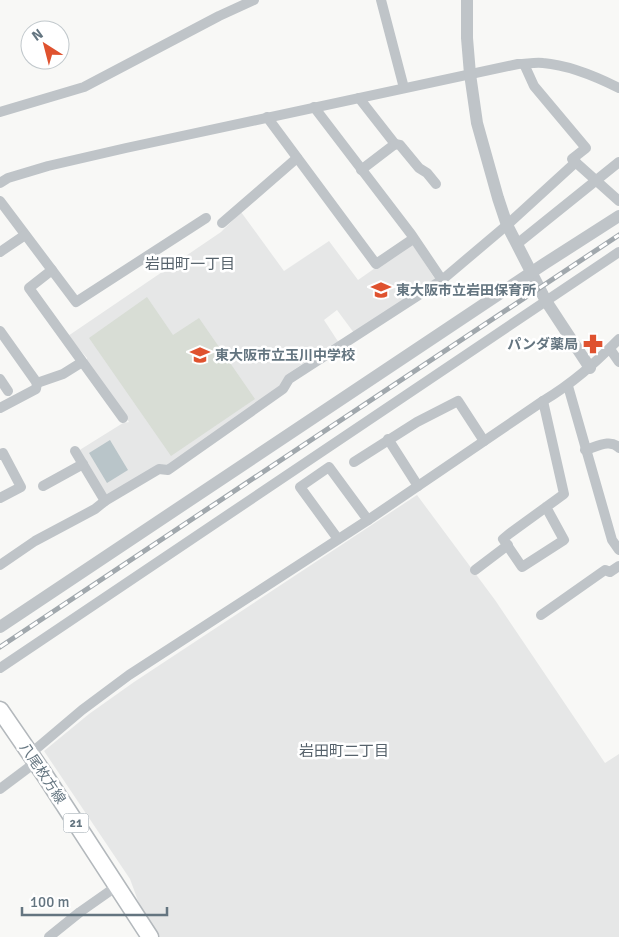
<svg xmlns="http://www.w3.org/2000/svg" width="619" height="937" font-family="Signika,'Noto Sans JP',sans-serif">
<rect width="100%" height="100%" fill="#f8f8f6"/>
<g fill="#e6e7e7">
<path d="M241,212L284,271L329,241L358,280L408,245H413L435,279L354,333L337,310L324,320L339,343L331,349L322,351L286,375L281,387L168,468L107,497L78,451L123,423L129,422L87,363V358L68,336L221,232Z"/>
<path d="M417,495L495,600L605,763L619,754V937H159L141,909L130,879L44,751L89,714L134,682Z"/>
</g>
<path fill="#d8ddd5" d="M147,297L173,335L199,318L255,399L171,456L89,338Z"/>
<path fill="#b9c5c9" d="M110,440L128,470L107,483L89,453Z"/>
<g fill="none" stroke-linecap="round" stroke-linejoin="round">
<defs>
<path id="primary" d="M0,710L44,774L150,937"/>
</defs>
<use href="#primary" stroke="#b3b8bc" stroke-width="19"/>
<g stroke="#bfc4c8" stroke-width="10">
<path d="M381,0L404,88"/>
<path d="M524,64L534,86L586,148L572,159L619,201"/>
<path d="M359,98L395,144L361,170"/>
<path d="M314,107L411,234L442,280"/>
<path d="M0,112L84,87L219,16L254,0"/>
<path d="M267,117L376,264L413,239"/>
<path d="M395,144L400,145L419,168L427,173L436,184"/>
<path d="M0,183L8,178L48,166L126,148L518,64C526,64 535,62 543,63C569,65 595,76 619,88"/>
<path d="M0,201L76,302L206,218"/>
<path d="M222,223L297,158"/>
<path d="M517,244L619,162"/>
<path d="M0,252L25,235"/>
<path d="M52,270L29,288L123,418"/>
<path d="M0,331L37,383L63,374L79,364"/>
<path d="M610,349L619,362"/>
<path d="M0,379L8,391"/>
<path d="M568,386L612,540L619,550"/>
<path d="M543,401L564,494L509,534L503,539L522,567L564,540L546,507"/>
<path d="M0,408L36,389L37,383"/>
<path d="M388,439L418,486"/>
<path d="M585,450C596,447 611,438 619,448"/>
<path d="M75,451L105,501"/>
<path d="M0,455L3,453L21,487L0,498"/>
<path d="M354,462L417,422L458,401L484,441"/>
<path d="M43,486L83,464"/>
<path d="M338,539L300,487L329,467L368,520"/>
<path d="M0,565L35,541L95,509L105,501L159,469L168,470L283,389L289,379L442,280L507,225L576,162"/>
<path d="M475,570L508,545"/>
<path d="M541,615L605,570L610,572L619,566"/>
<path d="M0,668L619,252"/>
<path d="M30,754L82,710L129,675L368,520L543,401C573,383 594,364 619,339"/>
<path d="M0,789L36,762"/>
<path d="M49,937L80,912L117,886"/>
</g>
<g stroke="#bfc4c8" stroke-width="12">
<path d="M467,0V38L470,74L477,123L498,198L507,225L546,301L590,368"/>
<path d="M0,627L544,264L619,216"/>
</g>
<use href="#primary" stroke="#fff" stroke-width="16"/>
<defs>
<path id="rail" d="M0,647L619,235"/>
</defs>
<use href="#rail" stroke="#a1a8ad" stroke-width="5"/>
<use href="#rail" stroke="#fff" stroke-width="3" stroke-dasharray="9" stroke-linecap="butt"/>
</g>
<defs>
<symbol id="school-bare" viewBox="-9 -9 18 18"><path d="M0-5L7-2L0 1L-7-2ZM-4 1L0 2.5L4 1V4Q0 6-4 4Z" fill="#df522f" stroke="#fff" stroke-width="2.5" paint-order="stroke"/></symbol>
<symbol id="pharmacy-bare" viewBox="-9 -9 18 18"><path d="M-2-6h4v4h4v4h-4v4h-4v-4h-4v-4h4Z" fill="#df522f" stroke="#fff" stroke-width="2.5" paint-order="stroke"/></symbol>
</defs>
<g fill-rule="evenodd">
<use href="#school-bare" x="367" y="276" width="28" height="28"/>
<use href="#pharmacy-bare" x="579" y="330" width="28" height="28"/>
<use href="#school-bare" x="186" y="341" width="28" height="28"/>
</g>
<g text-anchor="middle" stroke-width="5" stroke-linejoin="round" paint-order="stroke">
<rect fill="#fff" stroke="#929ea6" stroke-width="1" x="63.5" y="813.5" width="25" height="19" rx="4"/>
<g font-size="12" font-weight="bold" fill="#647580">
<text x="76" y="827">21</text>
</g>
<g font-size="14" font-weight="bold" fill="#647580" stroke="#fff" text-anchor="start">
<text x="396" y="295">東大阪市立岩田保育所</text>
<text x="578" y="349" text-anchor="end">パンダ薬局</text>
<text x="215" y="360">東大阪市立玉川中学校</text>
</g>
<g font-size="14" fill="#647580" stroke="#fff">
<text transform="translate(43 773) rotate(56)" y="5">八尾枚方線</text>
</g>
<g font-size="15" fill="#56626b" stroke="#fff">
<text x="190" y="269">岩田町一丁目</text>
<text x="344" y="756">岩田町二丁目</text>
</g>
</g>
<g transform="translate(45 45) rotate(324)"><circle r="24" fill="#ffffff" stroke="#c1c8cc"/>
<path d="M0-4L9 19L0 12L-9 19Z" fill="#df522f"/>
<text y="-8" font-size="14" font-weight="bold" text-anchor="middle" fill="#647580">N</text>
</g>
<path d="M22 907v8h145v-8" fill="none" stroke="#647580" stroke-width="2.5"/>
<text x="30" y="907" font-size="15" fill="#647580" stroke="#ffffff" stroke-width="4" paint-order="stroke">100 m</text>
</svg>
